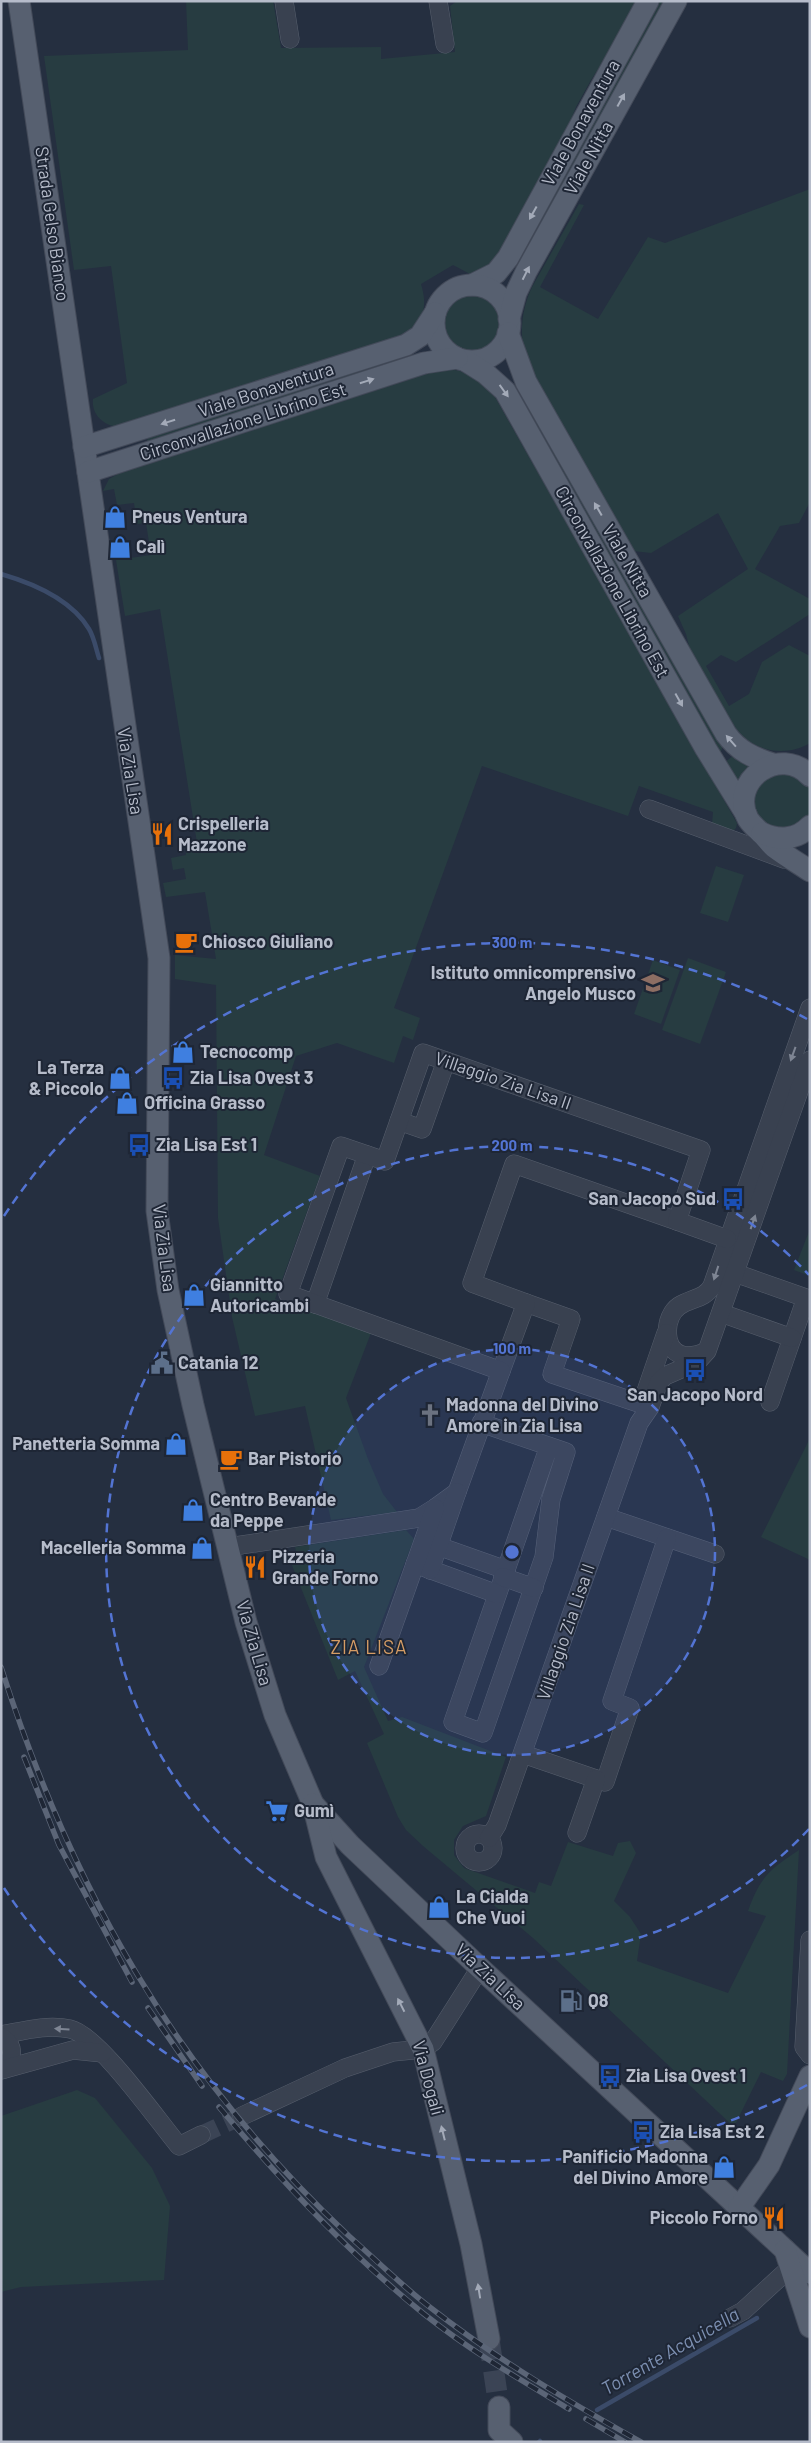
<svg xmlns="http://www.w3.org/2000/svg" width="811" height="2443" font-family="Barlow,sans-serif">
<rect width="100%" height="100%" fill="#252f40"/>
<g fill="#273c41">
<path d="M186,1H273L281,48L381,47V59L455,52L450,6L457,1H639L615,43L591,80L576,107L562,142L494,263L470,274L453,265L421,284C429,310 422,326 398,336L123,427C106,428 91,416 93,399L127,383L111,266L74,270L44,56L188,50Z"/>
<path d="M658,1H669L521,261L519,257Z"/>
<path d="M810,189V502L799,523L780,526L755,569L810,599V614L736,662L721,655L706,666L729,706L749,694L762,662L789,645L810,656V743C785,758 753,751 736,729L690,650L686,634L678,616L748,569L718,513L651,553L633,551L526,360C519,335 521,311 532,287L579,204L584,205L540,287L598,319L648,237L665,243Z"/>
<circle cx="472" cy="324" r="30"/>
<path d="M404,355L405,360L147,442V440L149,437Z"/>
<path d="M442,369C465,368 480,380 495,397L737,823L736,828L732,832L712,824L713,812L639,786L628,816L482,766L394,1008L420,1018L413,1040L403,1036L394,1063L337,1043L296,1056L264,1155L320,1176L275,1299L371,1333L346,1398L368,1459L383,1494L397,1512L331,1520L305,1406L255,1416L232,1317L218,1218L216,985L175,979V955L216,959L205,892L166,897L163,883L186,879L184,868L173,870L171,858L186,855L185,845L197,843L160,609L125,616L116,560L151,555L146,523L137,524L134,503L117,505L114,489L103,491L109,479L118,474Z"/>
<path d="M525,399L723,746L721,751H718L520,401Z"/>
<path d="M734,755L752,766L738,784L724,763Z"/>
<path d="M791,772L804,781L809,787L810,813L807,818L788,832L759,823L751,800L767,774Z"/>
<path d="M716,866L744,875L728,922L700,913Z"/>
<path d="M688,958L726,972L700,1044L662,1030Z"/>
<path d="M653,960L680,970L661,1024L634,1014Z"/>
<path d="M810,1229V1276L794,1270Z"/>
<path d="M810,1438V1560L761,1537Z"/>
<path d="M406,1530L414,1539L364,1667L388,1721L402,1717L506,1757L486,1816L463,1826L454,1840V1855L464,1868L535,1893L539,1882L551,1886L568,1842L613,1856L618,1843L630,1841L636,1853L614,1901L630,1917L641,1934L637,1961L728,1993L766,1916L748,1911C760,1877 770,1869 799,1850L787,2074L783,2081L761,2072L734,2127L533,1938L423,1846L406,1830L398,1817L367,1743L384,1734L355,1671L338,1680L287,1553L296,1551L295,1547Z"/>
<path d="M77,2090L95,2098L152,2168L170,2206L164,2280L21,2287L1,2292V2116Z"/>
</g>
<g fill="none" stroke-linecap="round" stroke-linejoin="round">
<g stroke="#3b4b69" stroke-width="4.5">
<path d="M1,574C32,583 71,599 89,629C94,637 96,649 99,658"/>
<path d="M597,2410L757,2318"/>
<path d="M539,2442L540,2441"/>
</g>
<path stroke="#3b4455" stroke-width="18" stroke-dasharray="18 9" stroke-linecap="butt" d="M201,2135L242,2116"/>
<path stroke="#3b4455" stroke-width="21" stroke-dasharray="21 11" stroke-linecap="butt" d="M489,2339L499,2407"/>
<defs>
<g id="minor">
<path d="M284,1L290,39"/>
<path d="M438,1L445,44"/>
<path d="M649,809L784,859"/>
<path d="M399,1121L422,1129L446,1061"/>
<path d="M735,1273L806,1298L770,1402"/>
<path d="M526,1303L571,1319L552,1374L650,1407"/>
<path d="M315,1304L367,1155"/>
<path d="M721,1313L792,1338"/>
<path d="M705,1352C698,1355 690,1357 682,1355C662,1349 664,1316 679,1306C691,1298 705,1299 712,1286L810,1008"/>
<path d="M501,1371L526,1303L472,1283L514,1164L677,1221"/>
<path d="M645,1394L666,1333"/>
<path d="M481,1423L566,1452L551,1499L544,1557L483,1733L453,1722L549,1446"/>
<path d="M606,1517L715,1554"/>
<path d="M438,1546L506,1570"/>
<path d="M228,1547L419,1518L435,1508L457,1492L501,1371L288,1294L341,1146L385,1161L423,1053L701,1150L677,1221L727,1239"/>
<path d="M415,1564L497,1594"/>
<path d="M430,1570L457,1492"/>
<path d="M503,1577L534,1588"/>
<path d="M379,1666L435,1508"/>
<path d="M523,1754L605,1782L630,1708L612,1701L667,1538"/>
<path d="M577,1833L596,1779"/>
<circle cx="479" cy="1848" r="14"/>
<path d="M489,1838L497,1825L639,1423L650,1407L659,1382L665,1376L697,1362L707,1351L810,1060"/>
<path d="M810,1940L804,2047L810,2055"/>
<path d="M1,2035C23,2031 47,2024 70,2029C98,2035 158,2121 179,2146L201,2135"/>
<path d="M1,2037C15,2045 14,2058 4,2069"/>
<path d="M1,2070L73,2050L102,2053"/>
<path d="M242,2116L345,2068L393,2052L423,2049L433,2042L480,1968"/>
<path d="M730,2318L743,2311L790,2268"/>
</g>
<g id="major">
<path d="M19,1L159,958L157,1211L168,1290L193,1405L246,1622L275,1715L313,1804L350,1845L480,1968L810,2273"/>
<path d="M472,285L496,273L508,258L648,1"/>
<circle cx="472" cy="323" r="38"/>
<path d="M509,319L516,293L526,272L676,1"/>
<path d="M508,333L526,382L726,734C738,751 754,758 773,764"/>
<path d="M466,361L485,373L505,391L706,749L746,814"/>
<path d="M84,447L406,345L420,336L435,313"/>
<path d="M88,472L424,363L457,358"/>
<path d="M810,776C781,744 728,780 748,819C752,825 756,828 761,833C766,837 769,843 774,847C786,856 798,863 810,871"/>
<path d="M762,833C778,841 797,840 810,826"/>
<path d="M313,1804L326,1857L423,2049L471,2244L489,2339"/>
<path d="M739,2208L769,2165L810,2076"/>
<path d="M785,2250L810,2327"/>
<path d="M499,2407V2430L512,2442"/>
</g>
</defs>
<use href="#minor" stroke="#575f6d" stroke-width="19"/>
<use href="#major" stroke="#434a59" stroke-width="23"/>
<use href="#minor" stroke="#394150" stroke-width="18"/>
<use href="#major" stroke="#576070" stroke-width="21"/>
<defs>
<g id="rail">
<path d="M1,1667C72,1890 177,2074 349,2236C376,2260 402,2286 431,2308C496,2359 568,2401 641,2442"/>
<path d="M24,1757L59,1845L132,1982"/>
<path d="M148,2008L202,2086"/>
<path d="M219,2107C281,2181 348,2253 424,2314C469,2350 519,2379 569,2409"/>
<path d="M586,2419L625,2442"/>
</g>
</defs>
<use href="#rail" stroke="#5b6577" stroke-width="5.5"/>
<use href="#rail" stroke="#1e2635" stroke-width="4" stroke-dasharray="11" stroke-linecap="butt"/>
</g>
<defs><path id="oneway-solid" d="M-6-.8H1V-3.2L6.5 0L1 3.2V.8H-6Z" transform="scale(1.25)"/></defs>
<g fill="#a3aab8">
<use href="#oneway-solid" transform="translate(621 100) rotate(-61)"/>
<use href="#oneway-solid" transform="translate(533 213) rotate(119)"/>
<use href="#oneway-solid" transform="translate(526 273) rotate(-63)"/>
<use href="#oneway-solid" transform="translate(367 381) rotate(-18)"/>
<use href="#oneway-solid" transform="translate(504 391) rotate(54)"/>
<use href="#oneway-solid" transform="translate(168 422) rotate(162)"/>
<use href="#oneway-solid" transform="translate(598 509) rotate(-120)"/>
<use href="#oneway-solid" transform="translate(679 700) rotate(61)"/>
<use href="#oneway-solid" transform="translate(731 741) rotate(-131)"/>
<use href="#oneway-solid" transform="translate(401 2005) rotate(-117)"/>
<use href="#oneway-solid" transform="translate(443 2133) rotate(-104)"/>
<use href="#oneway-solid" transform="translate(479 2291) rotate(-99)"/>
</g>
<g fill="#7e8593">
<use href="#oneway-solid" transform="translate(793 1054) rotate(110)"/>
<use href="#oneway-solid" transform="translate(753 1222) rotate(-71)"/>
<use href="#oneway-solid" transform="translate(716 1273) rotate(108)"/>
<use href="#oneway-solid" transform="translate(62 2029) rotate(-176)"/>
</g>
<circle cx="512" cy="1552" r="203" fill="#5374d3" fill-opacity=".12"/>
<g fill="none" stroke="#5374d3" stroke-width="2.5" stroke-dasharray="9 6">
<circle cx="512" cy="1552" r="203"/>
<path d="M809 1829A406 406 0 1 1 809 1275"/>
<path d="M807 2085A609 609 0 0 1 4 1888M4 1216A609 609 0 0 1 807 1019"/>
</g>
<defs>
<symbol id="shop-bare" viewBox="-9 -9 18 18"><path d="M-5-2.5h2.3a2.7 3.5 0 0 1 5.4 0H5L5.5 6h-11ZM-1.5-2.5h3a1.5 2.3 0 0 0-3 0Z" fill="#3f7fe0" stroke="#1e2635" stroke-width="2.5" paint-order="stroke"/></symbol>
<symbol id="restaurant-bare" viewBox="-9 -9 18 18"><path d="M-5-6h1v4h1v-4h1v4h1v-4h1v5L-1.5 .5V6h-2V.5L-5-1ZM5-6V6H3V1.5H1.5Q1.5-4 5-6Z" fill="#e8710a" stroke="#1e2635" stroke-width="2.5" paint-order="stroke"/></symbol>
<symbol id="cafe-bare" viewBox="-9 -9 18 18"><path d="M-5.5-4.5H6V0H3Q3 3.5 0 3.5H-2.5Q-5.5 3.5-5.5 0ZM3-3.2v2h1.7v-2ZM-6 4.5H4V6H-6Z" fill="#e8710a" stroke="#1e2635" stroke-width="2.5" paint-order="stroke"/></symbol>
<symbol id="school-bare" viewBox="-9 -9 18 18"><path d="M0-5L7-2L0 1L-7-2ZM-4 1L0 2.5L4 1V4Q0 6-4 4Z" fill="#8d6e63" stroke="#1e2635" stroke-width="2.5" paint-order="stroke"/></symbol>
<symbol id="bus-bare" viewBox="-9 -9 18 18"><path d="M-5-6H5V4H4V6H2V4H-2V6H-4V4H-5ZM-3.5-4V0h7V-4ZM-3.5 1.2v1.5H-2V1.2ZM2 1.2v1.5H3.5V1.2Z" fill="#1a4fb4" stroke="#1e2635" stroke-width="2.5" paint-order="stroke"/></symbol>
<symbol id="civic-bare" viewBox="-9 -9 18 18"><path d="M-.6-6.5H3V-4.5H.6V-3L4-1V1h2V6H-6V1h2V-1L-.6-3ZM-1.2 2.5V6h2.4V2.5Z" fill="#5c6f8a" stroke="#1e2635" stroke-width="2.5" paint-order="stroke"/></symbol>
<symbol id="church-bare" viewBox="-9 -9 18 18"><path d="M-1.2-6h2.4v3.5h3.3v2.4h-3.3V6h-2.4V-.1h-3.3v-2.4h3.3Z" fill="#6b7280" stroke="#1e2635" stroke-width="2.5" paint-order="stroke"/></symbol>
<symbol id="supermarket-bare" viewBox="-9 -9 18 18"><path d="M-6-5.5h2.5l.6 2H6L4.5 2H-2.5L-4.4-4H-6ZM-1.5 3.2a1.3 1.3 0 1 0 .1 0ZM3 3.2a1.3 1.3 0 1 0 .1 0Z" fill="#3f7fe0" stroke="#1e2635" stroke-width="2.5" paint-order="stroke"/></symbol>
<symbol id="fuel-bare" viewBox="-9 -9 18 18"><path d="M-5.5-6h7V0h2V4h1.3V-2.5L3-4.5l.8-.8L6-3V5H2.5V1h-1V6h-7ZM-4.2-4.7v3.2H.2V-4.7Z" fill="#5c6f8a" stroke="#1e2635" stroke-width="2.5" paint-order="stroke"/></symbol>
</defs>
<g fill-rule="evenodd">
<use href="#shop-bare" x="99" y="501" width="32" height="32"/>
<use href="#shop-bare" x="104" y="531" width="32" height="32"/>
<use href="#restaurant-bare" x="146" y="818" width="32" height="32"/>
<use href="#cafe-bare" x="170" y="926" width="32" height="32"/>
<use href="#school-bare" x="637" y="967" width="32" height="32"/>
<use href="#shop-bare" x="167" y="1036" width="32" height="32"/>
<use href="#shop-bare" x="104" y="1062" width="32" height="32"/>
<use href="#bus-bare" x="157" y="1062" width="32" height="32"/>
<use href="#shop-bare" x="111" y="1087" width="32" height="32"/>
<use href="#bus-bare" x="123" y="1129" width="32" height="32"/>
<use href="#bus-bare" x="717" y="1183" width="32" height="32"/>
<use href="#shop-bare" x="178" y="1279" width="32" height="32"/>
<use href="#civic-bare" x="146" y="1347" width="32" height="32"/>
<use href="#bus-bare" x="679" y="1354" width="32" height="32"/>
<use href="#church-bare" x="414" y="1399" width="32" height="32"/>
<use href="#shop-bare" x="160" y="1428" width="32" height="32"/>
<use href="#cafe-bare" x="215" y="1443" width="32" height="32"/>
<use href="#shop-bare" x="177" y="1494" width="32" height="32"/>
<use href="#shop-bare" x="186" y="1532" width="32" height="32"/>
<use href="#restaurant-bare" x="239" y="1551" width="32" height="32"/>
<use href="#supermarket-bare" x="261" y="1795" width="32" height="32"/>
<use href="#shop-bare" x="423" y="1891" width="32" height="32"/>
<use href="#fuel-bare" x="555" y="1985" width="32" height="32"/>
<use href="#bus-bare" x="594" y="2060" width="32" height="32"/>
<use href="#bus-bare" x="627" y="2116" width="32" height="32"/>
<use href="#shop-bare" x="708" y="2151" width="32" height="32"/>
<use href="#restaurant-bare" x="758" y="2202" width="32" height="32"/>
</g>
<g text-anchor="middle" stroke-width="4" stroke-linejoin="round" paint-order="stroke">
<g font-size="18" fill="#b6bcca" stroke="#1e2635">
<text transform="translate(581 123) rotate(-61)" y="6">Viale Bonaventura</text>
<text transform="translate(589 158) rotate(-61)" y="6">Viale Nitta</text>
<text transform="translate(52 224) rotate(82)" y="6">Strada Gelso Bianco</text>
<text transform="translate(266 390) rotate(-18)" y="6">Viale Bonaventura</text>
<text transform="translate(243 422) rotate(-18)" y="6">Circonvallazione Librino Est</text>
<text transform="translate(627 561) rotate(60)" y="6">Viale Nitta</text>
<text transform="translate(612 582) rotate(61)" y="6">Circonvallazione Librino Est</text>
<text transform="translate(130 771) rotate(81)" y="6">Via Zia Lisa</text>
<text transform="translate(503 1081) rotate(19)" y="6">Villaggio Zia Lisa II</text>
<text transform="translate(164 1248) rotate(83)" y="6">Via Zia Lisa</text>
<text transform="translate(566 1632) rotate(-71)" y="6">Villaggio Zia Lisa II</text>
<text transform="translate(254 1643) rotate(74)" y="6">Via Zia Lisa</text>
<text transform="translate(490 1977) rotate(43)" y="6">Via Zia Lisa</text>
<text transform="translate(428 2078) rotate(75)" y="6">Via Dogali</text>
</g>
<g font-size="18" font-weight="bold" fill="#b6bcca" stroke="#1e2635" text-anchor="start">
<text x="132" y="523">Pneus Ventura</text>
<text x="136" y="553">Calì</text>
<text x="178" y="830">Crispelleria<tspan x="178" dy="21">Mazzone</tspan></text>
<text x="202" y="948">Chiosco Giuliano</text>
<text x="636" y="979" text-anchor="end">Istituto omnicomprensivo<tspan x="636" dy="21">Angelo Musco</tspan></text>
<text x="200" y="1058">Tecnocomp</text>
<text x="104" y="1074" text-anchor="end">La Terza<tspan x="104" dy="21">&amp; Piccolo</tspan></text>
<text x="190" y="1084">Zia Lisa Ovest 3</text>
<text x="144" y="1109">Officina Grasso</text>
<text x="156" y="1151">Zia Lisa Est 1</text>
<text x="716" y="1205" text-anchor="end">San Jacopo Sud</text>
<text x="210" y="1291">Giannitto<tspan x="210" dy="21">Autoricambi</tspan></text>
<text x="178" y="1369">Catania 12</text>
<text x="695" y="1401" text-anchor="middle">San Jacopo Nord</text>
<text x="446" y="1411">Madonna del Divino<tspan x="446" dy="21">Amore in Zia Lisa</tspan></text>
<text x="160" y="1450" text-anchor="end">Panetteria Somma</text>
<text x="248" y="1465">Bar Pistorio</text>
<text x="210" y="1506">Centro Bevande<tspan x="210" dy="21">da Peppe</tspan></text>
<text x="186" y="1554" text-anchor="end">Macelleria Somma</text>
<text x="272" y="1563">Pizzeria<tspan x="272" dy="21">Grande Forno</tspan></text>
<text x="294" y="1817">Gumì</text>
<text x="456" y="1903">La Cialda<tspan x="456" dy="21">Che Vuoi</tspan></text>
<text x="588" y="2007">Q8</text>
<text x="626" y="2082">Zia Lisa Ovest 1</text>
<text x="660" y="2138">Zia Lisa Est 2</text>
<text x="708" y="2163" text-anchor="end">Panificio Madonna<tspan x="708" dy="21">del Divino Amore</tspan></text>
<text x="758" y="2224" text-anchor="end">Piccolo Forno</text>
</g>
<g font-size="19" letter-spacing="1" fill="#d69d65" stroke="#1e2635">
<text x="369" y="1654">ZIA LISA</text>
</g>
<g font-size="19" font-style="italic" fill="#7d90b2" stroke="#1e2635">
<text transform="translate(670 2351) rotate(-30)" y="7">Torrente Acquicella</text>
</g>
</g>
<circle cx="512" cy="1552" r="8" fill="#5374d3" stroke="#1e2635" stroke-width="2.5"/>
<g font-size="15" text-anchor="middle" font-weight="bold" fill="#5374d3" stroke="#1e2635" stroke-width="4" stroke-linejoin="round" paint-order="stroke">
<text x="512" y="948">300 m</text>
<text x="512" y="1151">200 m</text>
<text x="512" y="1354">100 m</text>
</g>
<rect width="811" height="2443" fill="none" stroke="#b6bcca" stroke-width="5"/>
</svg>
